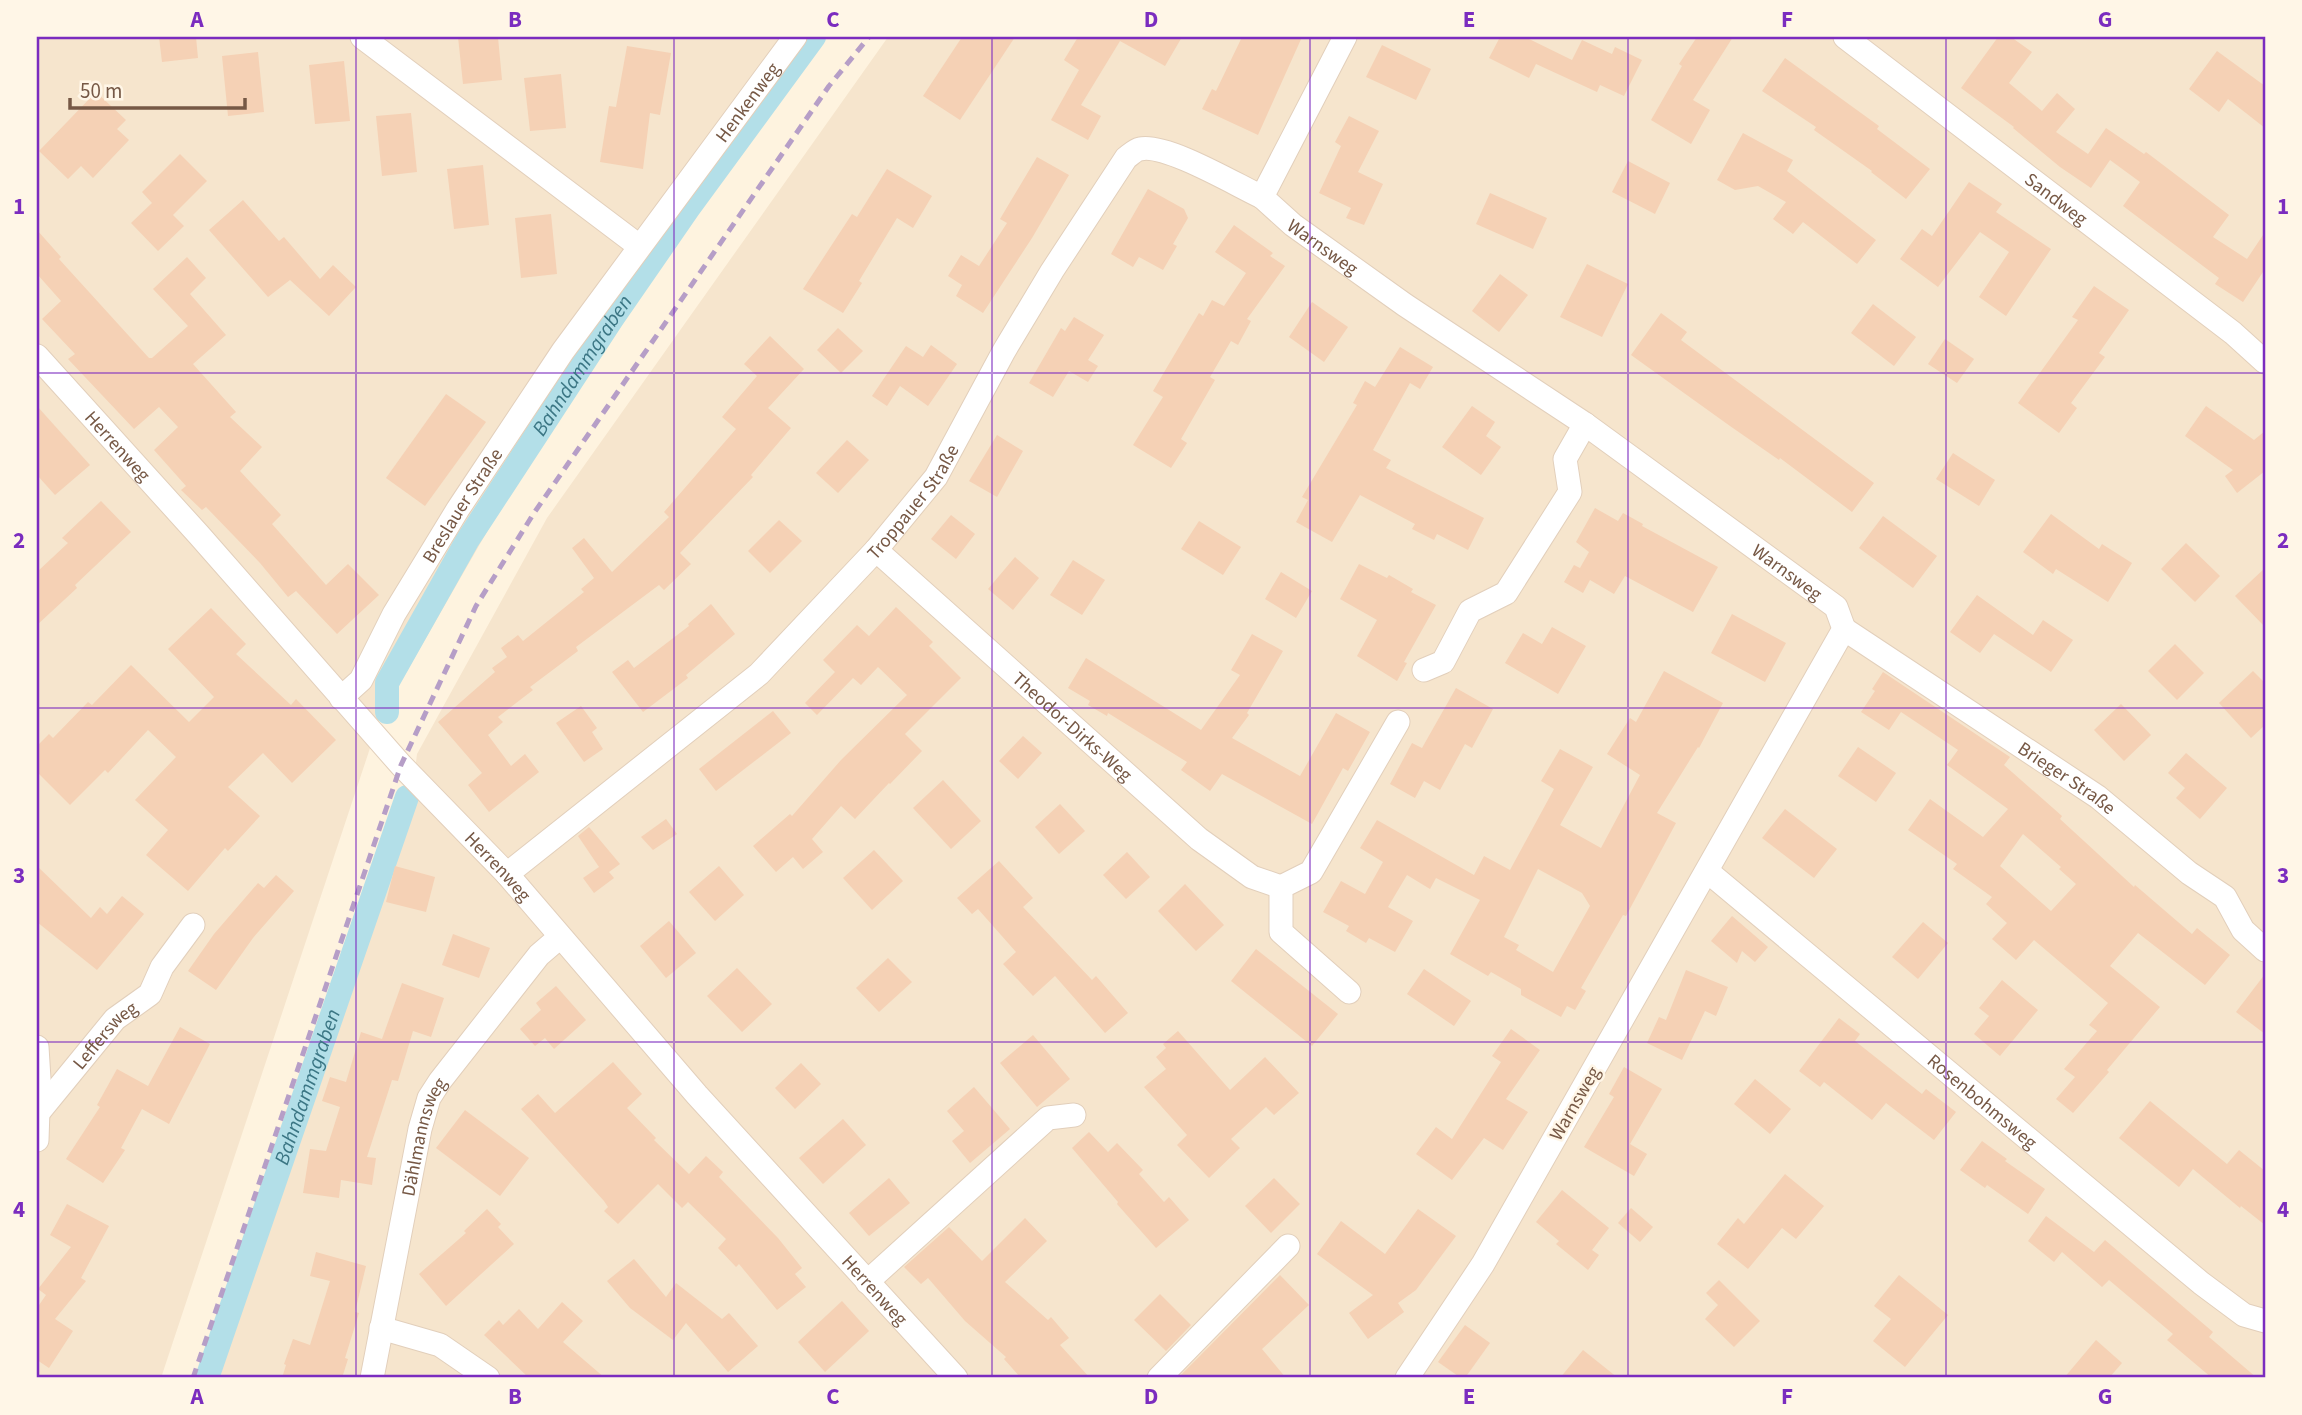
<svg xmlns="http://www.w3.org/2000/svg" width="2302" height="1415" font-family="'Source Sans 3',sans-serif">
<rect width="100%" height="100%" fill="#fef3df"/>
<g fill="#f6e5cd">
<path d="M37,37H818L719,177L492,523L380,718L161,1378H37Z"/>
<path d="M888,37H2265V1378H216L271,1211L411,803L417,754L547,518Z"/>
</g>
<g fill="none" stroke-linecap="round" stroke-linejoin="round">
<g stroke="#b3dfe8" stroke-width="24">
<path id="s1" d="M387,712V683L467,541L612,319L688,209L814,37"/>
<path id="s2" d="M207,1378L407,797"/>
</g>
</g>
<g fill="#f5d1b5" fill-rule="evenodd">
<path d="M159,37H196L198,58L162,62Z"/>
<path d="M458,37H498L502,80L463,84Z"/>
<path d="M962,37H1015L960,120L923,96Z"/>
<path d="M1078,37H1182L1165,66L1120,41L1081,105L1101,116L1088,140L1051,120L1079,70L1064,60Z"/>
<path d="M1242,37H1302L1258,135L1202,109L1212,89L1216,91Z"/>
<path d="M1500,37H1525L1572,60L1582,40L1612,54L1615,47L1642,60L1624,96L1600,85L1597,92L1536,64L1529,78L1489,58Z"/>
<path d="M1697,37H1733L1693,100L1710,110L1691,144L1651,120L1682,66L1679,64Z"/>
<path d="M1998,37H2011L2032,52L2009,83L2042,111L2057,93L2075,109L2056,132L2088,154L2106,128L2144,154L2146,152L2229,215L2213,237L2247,259L2265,232V269L2243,302L2215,284L2219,278L2123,206L2140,182L2110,160L2091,188L2060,167L2013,128L2014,127L1961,88Z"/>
<path d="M1382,45L1431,69L1416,100L1366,77Z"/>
<path d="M627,46L671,53L660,115L650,113L643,169L600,162L609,106L616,107Z"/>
<path d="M2217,51L2265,86V128L2228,99L2219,112L2189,89Z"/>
<path d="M258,52L264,112L228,116L222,56Z"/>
<path d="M1785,58L1879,126L1877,129L1930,169L1906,199L1871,172L1872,171L1814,130L1816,127L1762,91Z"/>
<path d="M344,61L350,121L315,124L309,65Z"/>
<path d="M561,74L566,128L530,131L524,78Z"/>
<path d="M96,92L126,120L117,129L129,140L93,178L81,166L68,179L39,151Z"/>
<path d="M411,113L417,172L382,176L376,116Z"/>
<path d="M1349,116L1379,131L1358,172L1383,184L1364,225L1346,218L1351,208L1319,193L1341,146L1335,142Z"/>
<path d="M1743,133L1793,160L1787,171L1876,240L1857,264L1803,222L1793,234L1773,219L1786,202L1758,186L1735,190L1717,180Z"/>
<path d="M180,154L207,181L173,215L184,226L158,251L131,223L152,203L142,192Z"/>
<path d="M1037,157L1069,175L1032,238L983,313L956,296L962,285L948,276L961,255L979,266L1007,223L1000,219Z"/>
<path d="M1628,161L1670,183L1655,214L1612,192Z"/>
<path d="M483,165L489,225L454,229L447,169Z"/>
<path d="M887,169L932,196L913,228L897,218L859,281L862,283L843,313L803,289L852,214L857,217Z"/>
<path d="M1969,182L2002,204L1996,212L2051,249L2006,316L1979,297L2009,252L1980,232L1938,287L1900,259L1922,229L1932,236Z"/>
<path d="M1148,189L1184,209L1188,218L1173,244L1177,246L1163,270L1139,257L1133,267L1111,254Z"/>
<path d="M1490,193L1547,218L1533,249L1476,224Z"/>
<path d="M243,200L279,241L284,237L320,279L333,265L356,287L329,316L290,280L268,297L209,230Z"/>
<path d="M551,214L557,274L521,278L515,218Z"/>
<path d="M1234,225L1273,253L1270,256L1285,266L1247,319L1251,321L1238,345L1231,341L1210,377L1215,380L1181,439L1187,443L1171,468L1133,445L1163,397L1153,391L1199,313L1203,316L1212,300L1224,306L1246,273L1215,252Z"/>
<path d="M37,230L61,257L59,259L149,358H152L188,326L153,289L187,257L206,278L190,294L226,335L193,364L236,412L230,417L262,447L240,471L281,515L272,524L326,585L348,564L379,595L337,634L296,591L288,597L260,563L206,507L202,510L181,490L186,486L154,450L178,427L159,407L134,429L68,359L75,354L42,319L61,301L37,274Z"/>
<path d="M1587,264L1628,284L1602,337L1560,317Z"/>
<path d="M1500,274L1528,295L1499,332L1472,311Z"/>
<path d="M2094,286L2129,310L2099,353L2105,357L2071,403L2077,408L2059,433L2018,403L2078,320L2072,317Z"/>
<path d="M1312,302L1348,327L1324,362L1289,337Z"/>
<path d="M1873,304L1916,337L1894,366L1851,333Z"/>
<path d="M1661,313L1687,332L1681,340L1874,483L1852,512L1780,458L1779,460L1730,426L1631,355Z"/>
<path d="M1074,317L1104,335L1088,360L1098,366L1088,382L1069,371L1053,397L1029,383L1061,328L1065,331Z"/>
<path d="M838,328L863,351L841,373L817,350Z"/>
<path d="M770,336L804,369L768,408L791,428L751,475L753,477L680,553L691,564L664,590L659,585L576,647L578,651L530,687L533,690L498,717L503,722L488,735L511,766L525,754L539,772L489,812L468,785L482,773L438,722L495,672L492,668L507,657L501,648L518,635L523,641L584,592L581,589L594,578L572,548L584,538L612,572L669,517L664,512L736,429L722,417L757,376L744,364Z"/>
<path d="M1945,339L1974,359L1957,383L1928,364Z"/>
<path d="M931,345L957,364L928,406L900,386L887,406L872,396L906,346L923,357Z"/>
<path d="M1400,347L1433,367L1420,389L1410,383L1373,450L1391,460L1386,468L1484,518L1468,550L1437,534L1434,540L1412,529L1415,524L1360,495L1332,542L1296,522L1308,500L1302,497L1357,405L1353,403L1365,381L1375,387Z"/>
<path d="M446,394L486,422L425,506L386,478Z"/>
<path d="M37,406L90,465L55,495L37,475Z"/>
<path d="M1472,406L1495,422L1486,436L1501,447L1481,475L1442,447Z"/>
<path d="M2206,406L2254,440L2265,431V471L2237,493L2225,476L2233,470L2185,436Z"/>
<path d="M997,435L1023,451L997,497L969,481Z"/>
<path d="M847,440L869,460L838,493L816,473Z"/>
<path d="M1953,453L1995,480L1979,506L1936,479Z"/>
<path d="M101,501L131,532L75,585L77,588L37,625V572L68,543L62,538Z"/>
<path d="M1595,508L1618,521L1623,513L1643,524L1642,526L1718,567L1693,612L1625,576L1614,594L1590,580L1583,593L1564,582L1574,565L1580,568L1589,552L1576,542Z"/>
<path d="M2051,514L2099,549L2102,544L2132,563L2108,602L2056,569L2053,574L2023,552Z"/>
<path d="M951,515L975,534L956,559L931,539Z"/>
<path d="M1883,516L1937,556L1913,588L1859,548Z"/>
<path d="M779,520L802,541L770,573L748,551Z"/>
<path d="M1199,521L1241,547L1223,575L1181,549Z"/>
<path d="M2186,543L2220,576L2195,602L2161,569Z"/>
<path d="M1015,557L1039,578L1013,610L988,589Z"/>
<path d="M1073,560L1105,580L1082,615L1050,595Z"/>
<path d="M1359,564L1387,578L1389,575L1413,589L1411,592L1436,605L1404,662L1407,663L1397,681L1357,656L1377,620L1340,599Z"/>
<path d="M2265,568V627L2235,596Z"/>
<path d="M1281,572L1312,591L1296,618L1265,599Z"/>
<path d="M1977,595L2033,635L2043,620L2073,640L2051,672L1994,634L1980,653L1950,632Z"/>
<path d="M711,604L735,634L686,675L688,678L643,712L612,672L628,660L634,668L689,626L688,624Z"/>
<path d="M896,607L933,642L929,646L961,678L905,734L922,751L890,784L889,783L855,819L841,806L812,839L823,852L803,869L793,857L776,872L753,846L790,814L792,816L841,760L907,695L878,667L861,685L853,678L817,715L805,703L835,672L823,660L857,625L869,636Z"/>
<path d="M211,608L246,644L236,654L291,705L296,699L336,740L292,783L263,753L228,787L260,816L228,851L225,848L188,891L146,855L168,830L135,800L176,757L148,730L108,773L105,770L70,805L37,772V746L49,734L53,738L88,702L92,705L131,665L189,722L214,697L168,649Z"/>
<path d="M1732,614L1786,643L1765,682L1711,653Z"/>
<path d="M1552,627L1586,646L1558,694L1505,663L1523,633L1542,644Z"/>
<path d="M1252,634L1283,651L1247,713L1249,715L1232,738L1300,776L1336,713L1370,732L1348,771L1343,768L1312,824L1222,774L1210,791L1181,770L1187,762L1108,713L1107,716L1088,705L1090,701L1068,688L1086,658L1201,730L1240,675L1231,670Z"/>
<path d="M2175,644L2204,673L2177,700L2148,671Z"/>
<path d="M1664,671L1723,703L1699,748L1698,747L1657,813L1676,823L1626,916L1623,915L1581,988L1586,991L1575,1010L1567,1006L1561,1017L1521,995V989L1491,972L1488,976L1450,954L1480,900L1436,878L1430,889L1407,875L1388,907L1413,921L1395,952L1369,938L1366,943L1346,931L1349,926L1323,912L1341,881L1365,894L1383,862L1360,848L1377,820L1474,875L1484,856L1510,870L1554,789L1541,781L1560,749L1593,767L1560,825L1601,848L1640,775L1607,754L1630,718L1636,722ZM1538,869L1582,893L1590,906L1553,972L1516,950L1519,945L1504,937Z"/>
<path d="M2253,671L2265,683V725L2251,738L2219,703Z"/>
<path d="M1883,672L2010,757L2004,765L2062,816L2060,819L2134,887L2135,885L2192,934L2197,928L2230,955L2205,985L2138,933L2110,966L2160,1007L2107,1070L2109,1072L2073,1113L2056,1099L2075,1077L2064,1069L2097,1031L2089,1025L2108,1003L2034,940L2016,960L1992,939L2007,923L1986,904L1992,897L1953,869L1957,864L1908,830L1930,799L1983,837L2008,809L1947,765L1958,750L1901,712L1889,730L1861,712L1875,691L1872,689ZM2023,834L2061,867L2059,869L2076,884L2051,911L2000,866Z"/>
<path d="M1456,688L1493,709L1472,748L1465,744L1440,790L1424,781L1415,798L1390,784L1412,743L1422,748Z"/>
<path d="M2121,704L2151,735L2124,761L2094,730Z"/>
<path d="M581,706L597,728L592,732L603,749L584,762L556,723Z"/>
<path d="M773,711L791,733L716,791L699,769Z"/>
<path d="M1023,736L1042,753L1018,779L999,761Z"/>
<path d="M1858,747L1896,773L1876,802L1838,776Z"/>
<path d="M2186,753L2227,788L2200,819L2176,798L2185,788L2168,773Z"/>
<path d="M943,780L981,821L951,849L913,808Z"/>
<path d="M1060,804L1085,831L1059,854L1035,827Z"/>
<path d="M1785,809L1837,849L1814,878L1762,838Z"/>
<path d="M666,819L677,834L653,850L641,837Z"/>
<path d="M589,827L620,864L609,872L614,878L594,893L583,878L599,867L578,836Z"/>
<path d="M874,850L903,881L872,910L843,878Z"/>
<path d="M1127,852L1150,877L1126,899L1103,875Z"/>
<path d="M999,861L1033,898L1023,907L1092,980L1096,976L1128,1013L1105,1033L1055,976L1033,996L1003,964L1016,952L978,909L972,914L957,898Z"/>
<path d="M37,866L91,918L100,907L107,914L122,896L144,914L97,970L37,922Z"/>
<path d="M395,866L435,877L426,912L386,902Z"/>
<path d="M719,866L744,895L715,921L689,892Z"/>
<path d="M276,875L294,891L253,938L216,990L188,971L214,934L258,883L264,888Z"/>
<path d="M1185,884L1224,925L1196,951L1158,911Z"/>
<path d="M1732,916L1768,947L1755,962L1742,951L1737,963L1711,941Z"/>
<path d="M669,921L696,953L666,978L640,946Z"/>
<path d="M1923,922L1948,943L1918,979L1892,957Z"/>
<path d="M453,934L490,948L479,978L442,965Z"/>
<path d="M1256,949L1338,1014L1312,1046L1231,981Z"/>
<path d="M888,958L912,982L879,1012L856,988Z"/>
<path d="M737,968L772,1004L742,1032L707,996Z"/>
<path d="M1424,969L1471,1001L1454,1026L1407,994Z"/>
<path d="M1686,970L1728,987L1716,1016L1705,1011L1682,1060L1647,1043L1659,1017L1666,1020Z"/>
<path d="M2265,974V1034L2236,1012Z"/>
<path d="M2002,980L2038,1010L2000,1056L1974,1034L1989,1016L1979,1008Z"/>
<path d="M402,983L444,998L431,1037L413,1031L398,1081L392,1080L367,1157L376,1158L372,1185L341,1180L339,1198L303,1193L310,1149L326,1151L340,1107L322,1101L330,1077L346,1082L361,1032L382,1039Z"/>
<path d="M556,986L586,1020L554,1049L545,1038L535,1046L520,1029L541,1010L536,1003Z"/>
<path d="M1839,1018L1860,1034L1855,1041L1922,1094L1926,1089L1956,1112L1934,1140L1886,1103L1872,1120L1824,1082L1820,1087L1799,1071Z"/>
<path d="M180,1027L210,1044L169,1124L142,1109L121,1148L125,1150L103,1183L66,1159L100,1107L97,1105L117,1069L148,1086Z"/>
<path d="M1511,1029L1540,1050L1506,1099L1528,1112L1503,1150L1484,1138L1452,1180L1416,1154L1436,1127L1452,1139L1501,1062L1492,1056Z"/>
<path d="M1178,1031L1230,1090L1265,1057L1299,1093L1274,1115L1266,1107L1231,1139L1240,1148L1209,1178L1177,1145L1187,1135L1144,1087L1166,1069L1156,1057L1166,1048L1163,1044Z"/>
<path d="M1033,1035L1070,1079L1037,1107L1000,1063Z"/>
<path d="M613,1062L642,1094L627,1108L656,1138L654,1140L689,1174L706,1156L723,1172L719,1177L778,1238L802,1268L795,1274L806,1287L777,1310L739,1264L736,1267L718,1248L726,1239L688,1202L682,1208L658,1184L618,1224L604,1211L608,1207L604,1201L521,1109L538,1094L555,1113Z"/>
<path d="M801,1063L821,1084L795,1109L775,1088Z"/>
<path d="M1624,1067L1662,1089L1630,1144L1647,1154L1634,1176L1584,1147L1614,1097L1609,1094Z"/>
<path d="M1755,1079L1791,1109L1770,1134L1734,1104Z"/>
<path d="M974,1087L1010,1129L970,1163L952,1141L964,1131L947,1111Z"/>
<path d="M2150,1101L2227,1164L2239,1150L2265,1171V1225L2241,1206L2240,1208L2193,1169L2179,1187L2119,1138Z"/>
<path d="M465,1110L529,1158L500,1196L436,1148Z"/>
<path d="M843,1119L866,1145L823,1184L799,1158Z"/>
<path d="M1089,1132L1108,1152L1117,1143L1143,1170L1139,1174L1164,1202L1169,1197L1189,1220L1156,1248L1117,1204L1118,1202L1072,1148Z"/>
<path d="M1982,1141L2007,1159L2005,1161L2045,1189L2028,1214L1987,1185L1985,1188L1960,1170Z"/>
<path d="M1785,1174L1824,1206L1796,1239L1782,1228L1748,1269L1717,1244L1738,1218L1744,1224Z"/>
<path d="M889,1178L910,1203L869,1236L849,1213Z"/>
<path d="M1274,1178L1300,1204L1271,1233L1245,1206Z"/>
<path d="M1562,1190L1609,1228L1592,1250L1599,1255L1588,1270L1556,1244L1559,1241L1536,1222Z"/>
<path d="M67,1204L109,1226L81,1278L86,1281L55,1319L73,1331L49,1368L37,1360V1308L46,1295L38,1289L71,1247L50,1235Z"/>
<path d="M1631,1208L1653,1227L1640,1242L1618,1223Z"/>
<path d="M487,1209L501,1224L498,1227L514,1244L446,1306L419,1274L466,1233L464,1231Z"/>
<path d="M1418,1209L1456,1236L1416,1290L1398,1303L1404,1312L1368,1339L1349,1313L1373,1295L1317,1254L1341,1221L1385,1254Z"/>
<path d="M2046,1216L2094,1252L2105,1240L2213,1332L2209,1337L2257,1378H2212L2167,1340L2173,1334L2109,1280L2102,1287L2062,1252L2054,1262L2028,1241Z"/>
<path d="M1025,1218L1047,1241L1005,1282L1048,1320L1051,1317L1069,1338L1060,1345L1090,1378H1021L1004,1359L1006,1357L965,1321L928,1278L921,1284L904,1267L949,1227L982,1261Z"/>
<path d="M316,1252L366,1266L355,1312L359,1313L345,1358L348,1359L342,1378H282L286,1365L284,1364L293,1339L310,1345L330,1281L310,1276Z"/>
<path d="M634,1259L666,1297L676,1283L722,1319L729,1313L758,1346L728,1372L686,1323L673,1340L630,1308L607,1281Z"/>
<path d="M1280,1275L1309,1305L1262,1349L1286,1378H1178Z"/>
<path d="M1899,1275L1948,1315L1905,1367L1873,1341L1891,1319L1874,1306Z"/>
<path d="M1719,1280L1760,1321L1734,1347L1705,1319L1718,1305L1706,1293Z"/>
<path d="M1160,1294L1191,1325L1166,1351L1134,1320Z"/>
<path d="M842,1301L869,1331L825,1372L798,1342Z"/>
<path d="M562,1302L583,1321L563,1342L605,1378H529L484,1335L499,1320L503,1325L519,1309L538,1329Z"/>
<path d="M1465,1325L1490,1343L1465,1378H1461L1438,1362Z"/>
<path d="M2096,1340L2122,1363L2109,1378H2064Z"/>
<path d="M1583,1350L1618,1378H1560Z"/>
</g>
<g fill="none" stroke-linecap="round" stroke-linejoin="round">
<defs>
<g id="minor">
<path d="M362,37L639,246"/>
<path id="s3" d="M1345,37L1262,197L1293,225L1405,305L1585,424L1836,607L1844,629L1483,1264L1407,1378"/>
<path id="s4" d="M1845,37L2233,333L2265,362"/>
<path id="s5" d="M37,356L199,535L401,765L507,874L697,1095L956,1378"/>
<path id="s6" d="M876,550L1199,839L1252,877L1281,887"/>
<path id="s7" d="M1844,629L2098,797L2189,873L2225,897L2243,930L2265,950"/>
<path d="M1424,670L1443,662L1470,611L1506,593L1570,492L1565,459L1585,424"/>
<path id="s8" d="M341,698L361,680L394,614L458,509L563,351L795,37"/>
<path id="s9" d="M1707,871L2201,1283L2244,1315L2265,1321"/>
<path id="s10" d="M507,874L759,674L876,550L936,477L1004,351L1052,271L1126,158C1130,155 1135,150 1140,149C1166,143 1236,185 1262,197"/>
<path d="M1349,992L1281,932V887L1311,872L1398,722"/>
<path d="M37,1047L39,1079L37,1140"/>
<path id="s11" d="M38,1113L115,1019L150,994L162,967L193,925"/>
<path d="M867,1282L1048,1118L1074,1115"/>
<path d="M381,1328L440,1345L488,1378"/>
<path id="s12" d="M372,1378L420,1129L429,1098L440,1081L539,955L560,937"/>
<path d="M1159,1378L1288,1246"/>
</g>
</defs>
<use href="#minor" stroke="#e2cfbb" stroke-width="25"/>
<use href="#minor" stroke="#fff" stroke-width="23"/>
<path stroke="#b69ec7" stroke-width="5" stroke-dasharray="10 7" stroke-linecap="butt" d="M193,1378L401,765L476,606L534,513L829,86L869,37"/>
</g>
<path fill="none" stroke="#7b2cbf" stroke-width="2" stroke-opacity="0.55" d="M356,37V1378M674,37V1378M992,37V1378M1310,37V1378M1628,37V1378M1946,37V1378M37,373H2265M37,708H2265M37,1042H2265"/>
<g text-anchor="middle" stroke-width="5" stroke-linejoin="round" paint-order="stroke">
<g font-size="19" fill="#765845" stroke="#fff6e7">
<text dy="7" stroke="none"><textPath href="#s8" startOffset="723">Henkenweg</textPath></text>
<text dy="7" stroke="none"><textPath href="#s4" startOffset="266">Sandweg</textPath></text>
<text dy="7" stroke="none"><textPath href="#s3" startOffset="259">Warnsweg</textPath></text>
<text dy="7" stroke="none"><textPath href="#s5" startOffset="121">Herrenweg</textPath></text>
<text dy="7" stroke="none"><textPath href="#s10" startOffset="553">Troppauer Straße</textPath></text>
<text dy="7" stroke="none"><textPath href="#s8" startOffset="229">Breslauer Straße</textPath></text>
<text dy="7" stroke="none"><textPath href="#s3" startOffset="826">Warnsweg</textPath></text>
<text dy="7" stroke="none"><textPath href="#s6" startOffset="264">Theodor-Dirks-Weg</textPath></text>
<text dy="7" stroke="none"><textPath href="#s7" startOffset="268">Brieger Straße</textPath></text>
<text dy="7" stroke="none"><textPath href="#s5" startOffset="688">Herrenweg</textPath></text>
<text dy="7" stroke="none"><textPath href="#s11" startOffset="103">Leffersweg</textPath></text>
<text dy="7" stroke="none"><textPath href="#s9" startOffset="359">Rosenbohmsweg</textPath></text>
<text transform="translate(1574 1103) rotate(-60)" y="7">Warnsweg</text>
<text dy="7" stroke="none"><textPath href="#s12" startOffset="247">Dählmannsweg</textPath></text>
<text dy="7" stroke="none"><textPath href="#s5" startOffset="1255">Herrenweg</textPath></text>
</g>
<g font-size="21" font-style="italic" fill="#3b7684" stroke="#fff6e7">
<text dy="7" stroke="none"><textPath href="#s1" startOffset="402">Bahndammgraben</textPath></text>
<text dy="7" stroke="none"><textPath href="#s2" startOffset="308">Bahndammgraben</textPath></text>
</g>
</g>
<rect width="2302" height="1415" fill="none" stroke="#fff6e7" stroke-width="77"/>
<path d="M70 98v10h175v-10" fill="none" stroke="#765845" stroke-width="3.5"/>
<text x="80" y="98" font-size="21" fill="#765845" stroke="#fff6e7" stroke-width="5" paint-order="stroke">50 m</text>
<rect x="38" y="38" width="2226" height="1338" fill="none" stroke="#7b2cbf" stroke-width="2.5"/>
<g font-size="23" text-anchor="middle" font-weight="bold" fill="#7b2cbf">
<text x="197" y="27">A</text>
<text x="515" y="27">B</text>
<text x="833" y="27">C</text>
<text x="1151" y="27">D</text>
<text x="1469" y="27">E</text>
<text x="1787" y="27">F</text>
<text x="2105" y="27">G</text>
<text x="19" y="214">1</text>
<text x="2283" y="214">1</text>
<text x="19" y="548">2</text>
<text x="2283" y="548">2</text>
<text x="19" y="883">3</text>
<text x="2283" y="883">3</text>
<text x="19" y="1217">4</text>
<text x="2283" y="1217">4</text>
<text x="197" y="1404">A</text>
<text x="515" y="1404">B</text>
<text x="833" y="1404">C</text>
<text x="1151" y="1404">D</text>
<text x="1469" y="1404">E</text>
<text x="1787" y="1404">F</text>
<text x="2105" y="1404">G</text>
</g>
</svg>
